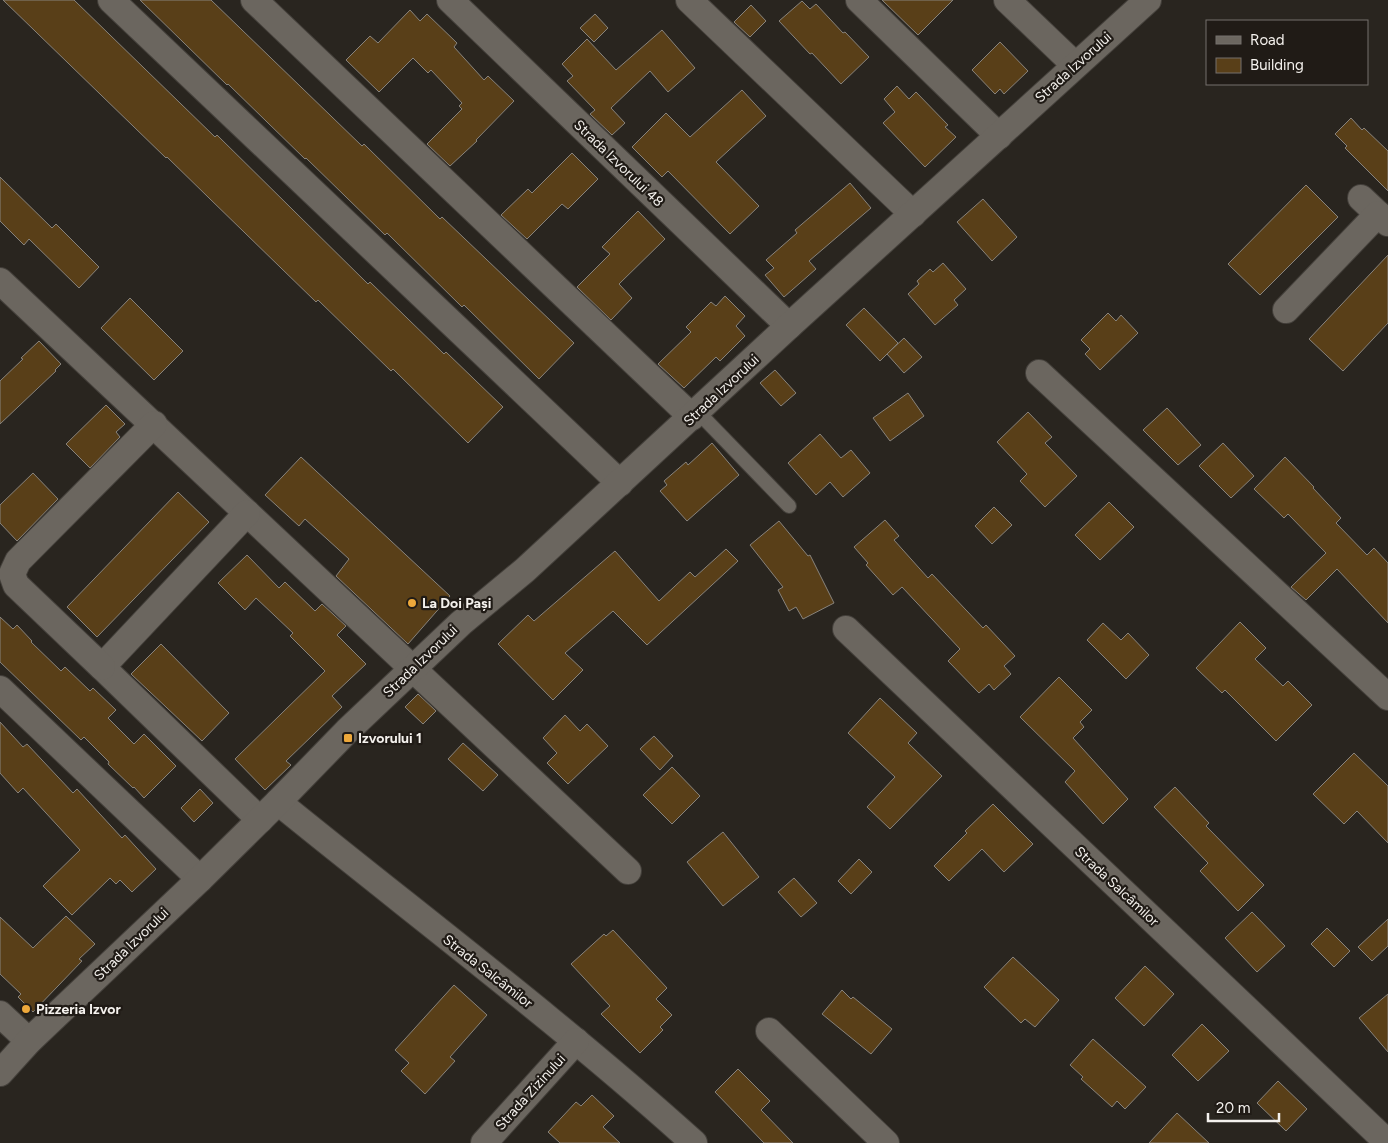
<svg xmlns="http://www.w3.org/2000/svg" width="1388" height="1143" font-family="Figtree,sans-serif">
<rect width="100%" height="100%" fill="#29251f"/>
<g fill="#593f18" stroke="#88837c">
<path d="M3,0H74L215,137L217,135L368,284L370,282L444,354L446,352L503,407L468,443L393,369L391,371L318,300L316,302L209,198L167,157L166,158Z"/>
<path d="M140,0H211L362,146L364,144L440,219L442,217L574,343L539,379L464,305L462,307L387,233L385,235L306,158L305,159L228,84L227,85Z"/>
<path d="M882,0H953L918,35Z"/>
<path d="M802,1L810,9L816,4L843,33L845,32L869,57L841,84L812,53L810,54L779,21Z"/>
<path d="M751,5L766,21L750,37L734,22Z"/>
<path d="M410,10L420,21L427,14L457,43L454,47L484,80L488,76L514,101L476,140L477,141L450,166L427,144L462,109L459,106L462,103L431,70L428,73L413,58L379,92L346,60L370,36L378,43Z"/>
<path d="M595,14L608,28L594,42L580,28Z"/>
<path d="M662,30L695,68L668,92L650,71L611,108L625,123L612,135L590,114L595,110L567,81L573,76L562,64L587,39L616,70Z"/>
<path d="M1000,42L1028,71L1004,94L1000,89L995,94L972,70Z"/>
<path d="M897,86L909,99L916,92L948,125L945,127L956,137L925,167L883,123L895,112L884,99Z"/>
<path d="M742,90L766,116L716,162L759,206L730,234L668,171L662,177L632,147L666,113L690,137Z"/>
<path d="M1351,118L1362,130L1364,128L1388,151V191L1345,148L1347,146L1335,134Z"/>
<path d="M572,153L598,179L568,209L562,204L527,239L501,215L528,189L532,193Z"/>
<path d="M0,177L52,228L56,224L99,267L79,288L29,239L24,245L0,221Z"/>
<path d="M850,183L871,208L809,261L816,269L784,297L765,275L774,268L766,260L797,233L795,230Z"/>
<path d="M1306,185L1338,217L1260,295L1228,264Z"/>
<path d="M983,199L1017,237L992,261L957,222Z"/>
<path d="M638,211L665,239L619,284L632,298L611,320L577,287L610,254L602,247Z"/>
<path d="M1388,255V323L1343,371L1309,339Z"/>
<path d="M943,263L966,289L954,300L958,305L935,325L908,294L919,284L917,281L930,269L933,272Z"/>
<path d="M725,296L745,316L736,326L745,336L720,361L716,357L684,388L658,364L691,332L686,327L711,302L716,306Z"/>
<path d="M130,298L183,351L154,380L101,328Z"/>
<path d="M864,308L898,343L880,361L846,325Z"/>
<path d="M1108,313L1116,321L1121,315L1138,333L1100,370L1085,354L1090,349L1081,340Z"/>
<path d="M904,338L922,357L904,373L887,354Z"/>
<path d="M39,341L61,364L55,370L56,371L0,424V381L23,359L21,358Z"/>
<path d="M775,370L796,393L781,406L760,383Z"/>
<path d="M908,393L924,416L890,441L873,418Z"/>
<path d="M106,405L125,424L116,432L120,437L90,468L66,444Z"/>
<path d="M1167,408L1201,445L1178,465L1143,430Z"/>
<path d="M1028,412L1052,437L1045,443L1077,476L1045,507L1020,481L1027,474L997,442Z"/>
<path d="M820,434L841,458L851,450L870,473L843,497L830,482L816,495L788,463Z"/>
<path d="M712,443L739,475L687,521L660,491L667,485L664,481L686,462L688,465Z"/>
<path d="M1223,443L1254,476L1231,498L1199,466Z"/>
<path d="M301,457L450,596L408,644L336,576L349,559L305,519L299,526L265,495Z"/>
<path d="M1285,457L1314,487L1313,488L1341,518L1336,523L1367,555L1374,548L1388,563V623L1337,569L1306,600L1291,587L1326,553L1288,514L1284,518L1254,489Z"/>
<path d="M33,473L58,499L17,541L0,523V505Z"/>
<path d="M178,492L209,522L97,637L67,607Z"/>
<path d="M1109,502L1134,527L1100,560L1075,535Z"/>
<path d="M994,507L1012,525L992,544L975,526Z"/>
<path d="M885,520L899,536L894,540L928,578L932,574L983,628L986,625L1015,656L1004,666L1011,674L994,690L989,684L979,693L948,661L960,649L902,587L893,595L866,565L868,563L854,547Z"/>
<path d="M779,521L808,556L810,555L834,603L803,619L796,607L789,611L778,590L783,587L750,545Z"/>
<path d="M726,549L738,561L647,645L613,611L565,653L583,670L553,700L498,644L528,615L534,621L615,551L659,601L690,572L695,577Z"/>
<path d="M247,555L279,588L285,582L315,611L322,604L346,626L337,635L366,664L332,696L342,707L286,761L291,765L265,790L235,759L325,671L290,636L293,633L256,598L245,610L218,583Z"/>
<path d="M0,617L13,629L17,625L32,641L31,642L61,671L65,667L90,691L93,688L116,710L108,718L134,744L144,734L176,766L144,798L134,787L133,788L108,764L109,762L84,737L81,740L0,662Z"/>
<path d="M1240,622L1266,648L1255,659L1283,686L1288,681L1312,705L1276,741L1225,690L1222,693L1196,668Z"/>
<path d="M1103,623L1121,640L1128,633L1149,655L1126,679L1087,640Z"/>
<path d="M161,644L229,713L202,741L131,674Z"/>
<path d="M1059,677L1092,710L1080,722L1084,727L1073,738L1128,799L1103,824L1065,782L1075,771L1020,717Z"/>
<path d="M418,694L436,711L423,724L405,707Z"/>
<path d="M880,698L917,733L908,743L942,776L890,829L867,807L895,777L848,733Z"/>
<path d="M565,715L580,731L587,724L608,746L568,784L547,763L557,753L543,738Z"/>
<path d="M0,722L23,747L27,744L73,793L77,789L122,838L125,835L156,869L132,892L120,880L116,884L110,878L72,915L43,886L80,850L23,788L18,793L0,773Z"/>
<path d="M654,736L673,756L660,770L640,749Z"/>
<path d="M463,743L498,775L483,791L448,759Z"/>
<path d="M1354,753L1388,786V843L1357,811L1344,824L1313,794Z"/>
<path d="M672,767L700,796L672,824L643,795Z"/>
<path d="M1175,787L1209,823L1206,826L1264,885L1238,911L1200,871L1208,863L1154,807Z"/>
<path d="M200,789L213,803L194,822L181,808Z"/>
<path d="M993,804L1033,844L1004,872L982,849L949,881L934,866L967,833L965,831Z"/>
<path d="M723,832L759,877L723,906L687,862Z"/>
<path d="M859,859L872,872L851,894L838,881Z"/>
<path d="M794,878L817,903L801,917L778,892Z"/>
<path d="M1252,912L1285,946L1257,972L1225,938Z"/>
<path d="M66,916L95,944L79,959L82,961L33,1012L18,997L21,994L0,974V917L33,948Z"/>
<path d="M1388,919V946L1372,961L1358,947Z"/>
<path d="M1327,928L1350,951L1334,967L1311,944Z"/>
<path d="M613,930L667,988L656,999L672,1015L660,1027L663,1030L640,1053L601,1014L610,1006L571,964L604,934L606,936Z"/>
<path d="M1013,957L1059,1000L1035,1027L1025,1019L1021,1023L984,987Z"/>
<path d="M1145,966L1174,994L1144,1026L1115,998Z"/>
<path d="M454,985L487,1015L450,1057L455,1061L425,1094L401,1071L409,1063L395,1050Z"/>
<path d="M842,990L851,999L853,997L892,1029L871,1054L822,1014Z"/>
<path d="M1388,994V1052L1359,1018Z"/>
<path d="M1202,1024L1229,1051L1198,1081L1172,1055Z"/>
<path d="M1093,1039L1146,1087L1125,1109L1117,1101L1112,1107L1081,1079L1083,1077L1070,1065Z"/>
<path d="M738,1069L770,1101L761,1110L793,1143H764L715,1092Z"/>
<path d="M1278,1081L1307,1109L1286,1131L1257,1103Z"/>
<path d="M592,1095L614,1116L603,1127L620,1143H560L548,1132L576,1102L581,1106Z"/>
<path d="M1177,1113L1209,1143H1149Z"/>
</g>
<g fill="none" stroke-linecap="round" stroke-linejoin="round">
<defs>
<path id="lane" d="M698,412L789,506"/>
<g id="street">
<path d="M111,0L620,483"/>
<path d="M254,0L692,417"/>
<path d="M450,0L789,326"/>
<path d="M689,0L913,214"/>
<path d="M859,0L999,136"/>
<path d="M1007,0L1075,65"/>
<path d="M1361,198L1378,214"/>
<path d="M0,281L628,871"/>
<path d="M1286,310L1378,214L1388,223"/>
<path d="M1039,373L1388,697"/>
<path d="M247,513L102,667L260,820"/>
<path d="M846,629L1388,1143"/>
<path d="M102,667L16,585L12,574L18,561L154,424"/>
<path d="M0,689L200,879"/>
<path d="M278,802C417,915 561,1023 694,1143"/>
<path d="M0,1014L29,1041"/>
<path d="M769,1031L886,1143"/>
<path d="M0,1073L29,1041L200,879L278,802L347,731L461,623L525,570L789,326L1148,0"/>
<path d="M484,1143L576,1041"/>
</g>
</defs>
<use href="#lane" stroke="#44403b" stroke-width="16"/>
<use href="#street" stroke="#44403b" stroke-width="28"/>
<use href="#lane" stroke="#6b665f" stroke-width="14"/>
<use href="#street" stroke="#6b665f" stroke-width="26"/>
</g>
<g fill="#eda83b" stroke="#201b16" stroke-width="2">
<circle cx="412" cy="603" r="5"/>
<rect x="343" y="733" width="10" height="10" rx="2.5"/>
<circle cx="26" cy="1009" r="5"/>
</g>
<g text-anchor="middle" stroke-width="4.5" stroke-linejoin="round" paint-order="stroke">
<g font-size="14" fill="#f4f1ed" stroke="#201b16">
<text transform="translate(1073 67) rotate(-42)" y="5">Strada Izvorului</text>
<text transform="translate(619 163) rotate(44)" y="5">Strada Izvorului 48</text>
<text transform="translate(721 390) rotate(-43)" y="5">Strada Izvorului</text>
<text transform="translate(420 661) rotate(-44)" y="5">Strada Izvorului</text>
<text transform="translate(1117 886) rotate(43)" y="5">Strada Salcâmilor</text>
<text transform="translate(131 944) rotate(-44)" y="5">Strada Izvorului</text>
<text transform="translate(488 971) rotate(38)" y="5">Strada Salcâmilor</text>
<text transform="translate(530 1092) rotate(-48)" y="5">Strada Zizinului</text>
</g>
<g font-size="14" font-weight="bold" fill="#f4f1ed" stroke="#201b16" text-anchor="start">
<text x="422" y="608">La Doi Pași</text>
<text x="358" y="743">Izvorului 1</text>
<text x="36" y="1014">Pizzeria Izvor</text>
</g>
</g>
<rect x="1206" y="20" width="162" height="65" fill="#201b16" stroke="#75716c"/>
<rect x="1216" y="36" width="25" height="8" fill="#6b665f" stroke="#75716c"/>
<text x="1250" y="45" font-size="15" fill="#f4f1ed">Road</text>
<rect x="1216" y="58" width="25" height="15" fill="#593f18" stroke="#75716c"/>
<text x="1250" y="70" font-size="15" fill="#f4f1ed">Building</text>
<path d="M1208 1113v8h71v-8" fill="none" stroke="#f4f1ed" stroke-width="2.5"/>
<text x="1216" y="1113" font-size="15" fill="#f4f1ed" stroke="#201b16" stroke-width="4" paint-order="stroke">20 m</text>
</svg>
